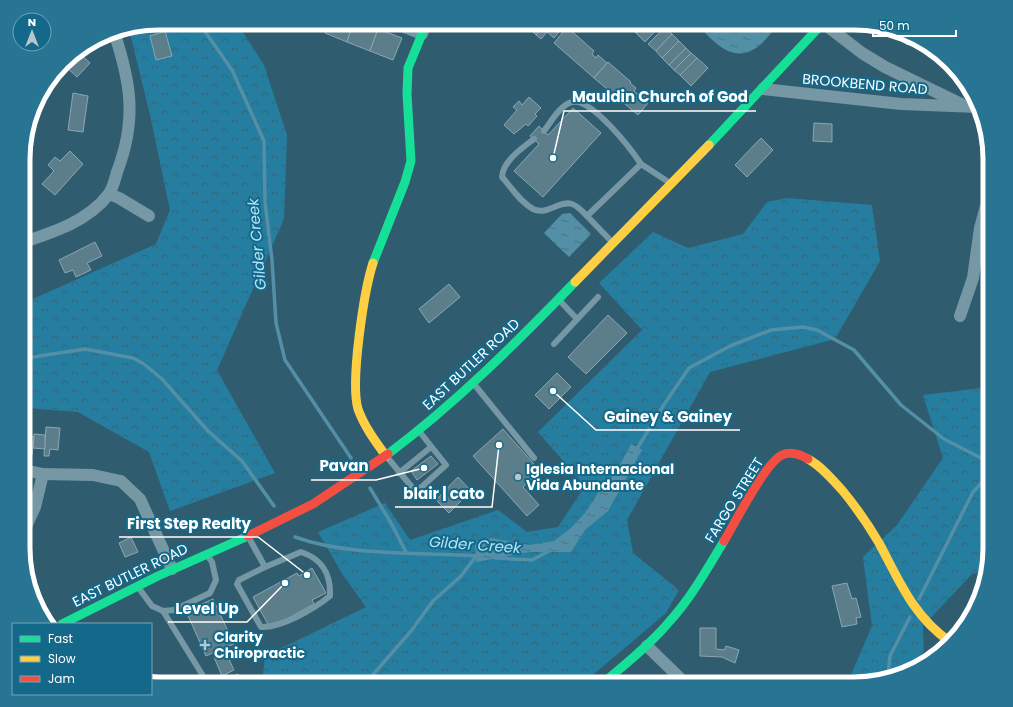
<svg xmlns="http://www.w3.org/2000/svg" width="1013" height="707" font-family="Poppins,sans-serif">
<defs>
<pattern id="forest-crowns" width="20" height="18" patternUnits="userSpaceOnUse"><rect width="20" height="18" fill="#257e9f"/><path d="M2 6a3 3 0 1 1 6 0M12 15a3 3 0 1 1 6 0" fill="none" stroke="#386576"/></pattern>
<pattern id="water-ripples" width="26" height="14" patternUnits="userSpaceOnUse"><rect width="26" height="14" fill="#538fa6"/><path d="M2 4q2-2 4 0t4 0M15 11q2-2 4 0t4 0" fill="none" stroke="#507482"/></pattern>
</defs>
<rect width="100%" height="100%" fill="#2f5d6f"/>
<g fill="url(#forest-crowns)">
<path d="M159,23H237L264,65L287,135L284,219L217,370L275,473L170,511L149,452L78,412L24,408V303L156,244L170,210L150,115L129,29Z"/>
<path d="M787,198L872,205L880,261L835,339L710,372L627,520L633,553L679,590L666,613L582,684H262L265,656L366,607L343,575L318,532L385,503L410,540L498,510L527,532L558,527L585,486L538,432L642,330L599,283L653,232L688,248L743,234L767,202Z"/>
<path d="M990,387V556L987,571L972,574L923,626L924,661L914,670L854,684H847L872,626L863,557L897,525L943,458L923,395Z"/>
</g>
<g fill="url(#water-ripples)">
<path d="M697,23H778C750,67 726,60 697,23Z"/>
<path d="M562,214L570,213L591,234L569,257L544,233Z"/>
<path d="M631,444L642,450L608,511L585,530L571,552H530L476,562L475,545L491,538L529,545L554,541L571,528L585,513L598,493L617,471Z"/>
</g>
<g fill="none" stroke-linecap="round" stroke-linejoin="round">
<g stroke="#538fa6" stroke-width="3.5">
<path d="M199,23L232,70L264,141L265,202L272,260L276,323L285,360L351,458"/>
<path d="M24,363L33,357L85,349L133,358L144,364L162,379L208,431L242,461L274,506"/>
<path d="M635,452L665,403L689,368L730,346L771,330L803,327L817,330L854,350L901,405L944,439L983,459L989,466"/>
<path d="M370,488L391,523L406,552"/>
<path d="M295,537C350,557 421,552 479,556"/>
<path d="M495,558L532,560L549,551"/>
<path d="M919,599L973,492L989,475V466"/>
<path d="M888,676L890,656L910,617"/>
<path d="M358,684L370,678L411,631L433,601L461,576L476,556"/>
</g>
</g>
<g fill="#5c7d8a" stroke="#8aa7b2">
<path d="M321,23H353L347,42L325,33L328,26Z"/>
<path d="M353,23H364L378,29L370,51L347,42Z"/>
<path d="M523,23H534L529,28Z"/>
<path d="M534,23H546L536,35L529,28Z"/>
<path d="M546,23H564L565,25L554,38L547,32L541,39L536,35Z"/>
<path d="M634,23H646L636,33L630,27Z"/>
<path d="M646,23H663L645,42L636,33Z"/>
<path d="M567,27L594,51L592,54L596,58L598,55L607,63L594,78L554,43Z"/>
<path d="M665,27L672,34L656,51L648,44Z"/>
<path d="M378,29L402,38L393,60L370,51Z"/>
<path d="M898,30L916,40L907,45Z"/>
<path d="M165,31L172,56L156,60L150,36Z"/>
<path d="M672,34L679,41L662,58L656,51Z"/>
<path d="M679,41L686,48L669,65L662,58Z"/>
<path d="M686,48L691,53L674,70L669,65Z"/>
<path d="M78,52L90,63L77,77L64,65L69,57Z"/>
<path d="M691,53L697,58L680,75L674,70Z"/>
<path d="M697,58L708,68L691,86L680,75Z"/>
<path d="M608,62L631,82L630,83L636,88L634,91L640,96L642,93L646,98L644,100L648,103L638,115L594,78Z"/>
<path d="M73,93L88,96L83,132L68,130Z"/>
<path d="M529,97L541,108L535,114L537,116L528,126L526,124L514,134L504,125L517,110L513,107L519,101L522,105Z"/>
<path d="M573,108L601,133L543,197L514,171L539,144L530,136L539,126L548,135Z"/>
<path d="M814,123L832,124V142L813,141Z"/>
<path d="M761,138L773,150L747,177L735,165Z"/>
<path d="M70,151L83,164L55,195L42,184L54,171L48,165L55,157L60,161Z"/>
<path d="M95,242L102,256L87,263L91,270L76,277L73,270L65,273L59,260Z"/>
<path d="M449,284L460,297L429,323L419,309Z"/>
<path d="M608,315L627,333L586,374L568,357Z"/>
<path d="M557,373L571,387L549,409L535,395Z"/>
<path d="M46,427L60,428L58,450L50,449L49,456H44Z"/>
<path d="M503,429L540,471L523,487L539,505L527,516L473,456Z"/>
<path d="M34,434L45,435V449L33,448Z"/>
<path d="M24,436L34,437L32,455L24,454Z"/>
<path d="M431,456L438,464L417,480L411,471Z"/>
<path d="M458,477L471,491L449,513L436,500Z"/>
<path d="M131,537L138,552L125,557L119,543Z"/>
<path d="M312,568L326,593L312,600L314,604L270,628L253,597L297,573L299,576Z"/>
<path d="M847,583L852,599L856,598L861,617L856,618L857,624L842,627L832,586Z"/>
<path d="M213,599L234,644L206,656L186,611Z"/>
<path d="M700,628H716V649L724,650L726,646L739,650L735,663L722,657L700,656Z"/>
<path d="M226,653L234,670L222,676L214,657Z"/>
<path d="M238,674L243,684H225L223,680Z"/>
<path d="M750,678L757,684H744Z"/>
</g>
<g fill="none" stroke-linecap="round" stroke-linejoin="round">
<g stroke="#7697a4" stroke-width="6">
<path d="M544,131C551,122 560,105 572,102C591,97 631,149 641,164"/>
<path d="M534,139C522,148 503,161 502,177C511,187 520,202 533,209C547,216 559,200 572,204C578,206 583,212 587,216"/>
<path d="M613,243L587,216L641,164L670,183"/>
<path d="M560,301L577,319"/>
<path d="M554,344L598,297"/>
<path d="M474,384L534,458"/>
<path d="M387,457L416,492L446,465L419,431"/>
<path d="M399,473L431,447"/>
<path d="M249,538L265,567L301,552C322,559 331,573 330,596C314,609 281,628 261,627L237,584L239,580L265,567"/>
<path d="M138,587L152,606L163,611L174,610L210,593L216,580L212,562L207,555"/>
<path d="M163,611L208,684"/>
</g>
<g stroke="#7697a4" stroke-width="12">
<path d="M394,23L422,34L426,23"/>
<path d="M823,23L862,53L885,67L961,104"/>
<path d="M763,89L901,104L978,107"/>
<path d="M109,194L119,198L149,216"/>
<path d="M24,242C54,232 88,221 108,195C113,189 115,179 117,172C137,120 131,83 114,32"/>
<path d="M960,316L973,278L980,228L990,191"/>
<path d="M24,470L43,474L93,475L121,481L140,499L172,569"/>
<path d="M24,531L35,507L43,474"/>
<path d="M647,646L686,684"/>
</g>
<g stroke="#16e098" stroke-width="9">
<path d="M709,145L823,23"/>
<path d="M373,263L405,182L411,161L407,94L408,68L422,34"/>
<path d="M388,454C456,403 516,343 575,282"/>
<path d="M62,624L158,576L248,536"/>
<path d="M602,684C625,664 650,645 669,622C691,598 707,569 724,541"/>
</g>
<g stroke="#ffcf43" stroke-width="9">
<path d="M373,263C364,291 350,382 358,409C364,426 375,441 386,456"/>
<path d="M575,282L709,145"/>
<path d="M808,459C821,466 832,479 842,490C856,507 868,524 879,543C899,580 913,616 949,641"/>
</g>
<g stroke="#f24e42" stroke-width="9">
<path d="M248,536L313,504L388,454"/>
<path d="M724,541C735,523 765,463 782,455C791,451 801,455 808,459"/>
</g>
</g>
<g fill="#b6c6cd" stroke="#14698a" stroke-width="1.5">
<circle cx="518" cy="477" r="4"/>
<path d="M203 639h4v4h4v4h-4v4h-4v-4h-4v-4h4z"/>
</g>
<g text-anchor="middle" stroke-width="4" stroke-linejoin="round" paint-order="stroke">
<g font-size="14" fill="#fff" stroke="#14698a">
<text transform="translate(865 84) rotate(5)" y="5">BROOKBEND ROAD</text>
<text transform="translate(471 364) rotate(-43)" y="5">EAST BUTLER ROAD</text>
<text transform="translate(734 500) rotate(-58)" y="5">FARGO STREET</text>
<text transform="translate(130 575) rotate(-26)" y="5">EAST BUTLER ROAD</text>
</g>
<g font-size="14" font-weight="bold" fill="#fff" stroke="#14698a" text-anchor="start">
<text x="526" y="474">Iglesia Internacional<tspan x="526" dy="16">Vida Abundante</tspan></text>
<text x="214" y="642">Clarity<tspan x="214" dy="16">Chiropractic</tspan></text>
</g>
<g font-size="15" font-style="italic" fill="#b1e5f8" stroke="#14698a">
<text transform="translate(257 244) rotate(-95)" y="5">Gilder Creek</text>
<text transform="translate(475 545) rotate(4)" y="5">Gilder Creek</text>
</g>
</g>
<path d="M0 0H1013V707H0ZM159 30H854A129 129 0 0 1 983 159V548A129 129 0 0 1 854 677H159A129 129 0 0 1 30 548V159A129 129 0 0 1 159 30Z" fill="#277593" fill-rule="evenodd"/>
<path fill="none" stroke="#fff" stroke-width="5" d="M159 30H854A129 129 0 0 1 983 159V548A129 129 0 0 1 854 677H159A129 129 0 0 1 30 548V159A129 129 0 0 1 159 30Z"/>
<path fill="none" stroke="#fff" stroke-width="1.5" d="M553 158L564 111H756M553 391L596 430H740M424 468L376 480H311M499 445L492 507H395M307 575L258 537H119M285 583L247 622H168"/>
<g fill="#fff" stroke="#14698a" stroke-width="1.5">
<circle cx="553" cy="158" r="4"/>
<circle cx="553" cy="391" r="4"/>
<circle cx="424" cy="468" r="4"/>
<circle cx="499" cy="445" r="4"/>
<circle cx="307" cy="575" r="4"/>
<circle cx="285" cy="583" r="4"/>
</g>
<g font-size="15" text-anchor="middle" font-weight="bold" fill="#fff" stroke="#14698a" stroke-width="4" stroke-linejoin="round" paint-order="stroke">
<text x="660" y="102">Mauldin Church of God</text>
<text x="668" y="422">Gainey &amp; Gainey</text>
<text x="344" y="471">Pavan</text>
<text x="444" y="499">blair | cato</text>
<text x="189" y="529">First Step Realty</text>
<text x="207" y="614">Level Up</text>
</g>
<rect x="12" y="623" width="140" height="72" fill="#14698a" stroke="#72a5b9"/>
<rect x="20" y="636" width="20" height="6" fill="#16e098" stroke="#72a5b9"/>
<text x="48" y="643" font-size="12" fill="#ffffff">Fast</text>
<rect x="20" y="656" width="20" height="6" fill="#ffcf43" stroke="#72a5b9"/>
<text x="48" y="663" font-size="12" fill="#ffffff">Slow</text>
<rect x="20" y="676" width="20" height="6" fill="#f24e42" stroke="#72a5b9"/>
<text x="48" y="683" font-size="12" fill="#ffffff">Jam</text>
<g transform="translate(32 32)"><circle r="19" fill="#14698a" stroke="#72a5b9"/>
<path d="M0-3L7 15L0 10L-7 15Z" fill="#b6c6cd"/>
<text y="-6" font-size="11" font-weight="bold" text-anchor="middle" fill="#ffffff">N</text>
</g>
<path d="M873 30v6h83v-6" fill="none" stroke="#ffffff" stroke-width="2"/>
<text x="879" y="30" font-size="12" fill="#ffffff" stroke="#14698a" stroke-width="3" paint-order="stroke">50 m</text>
</svg>
